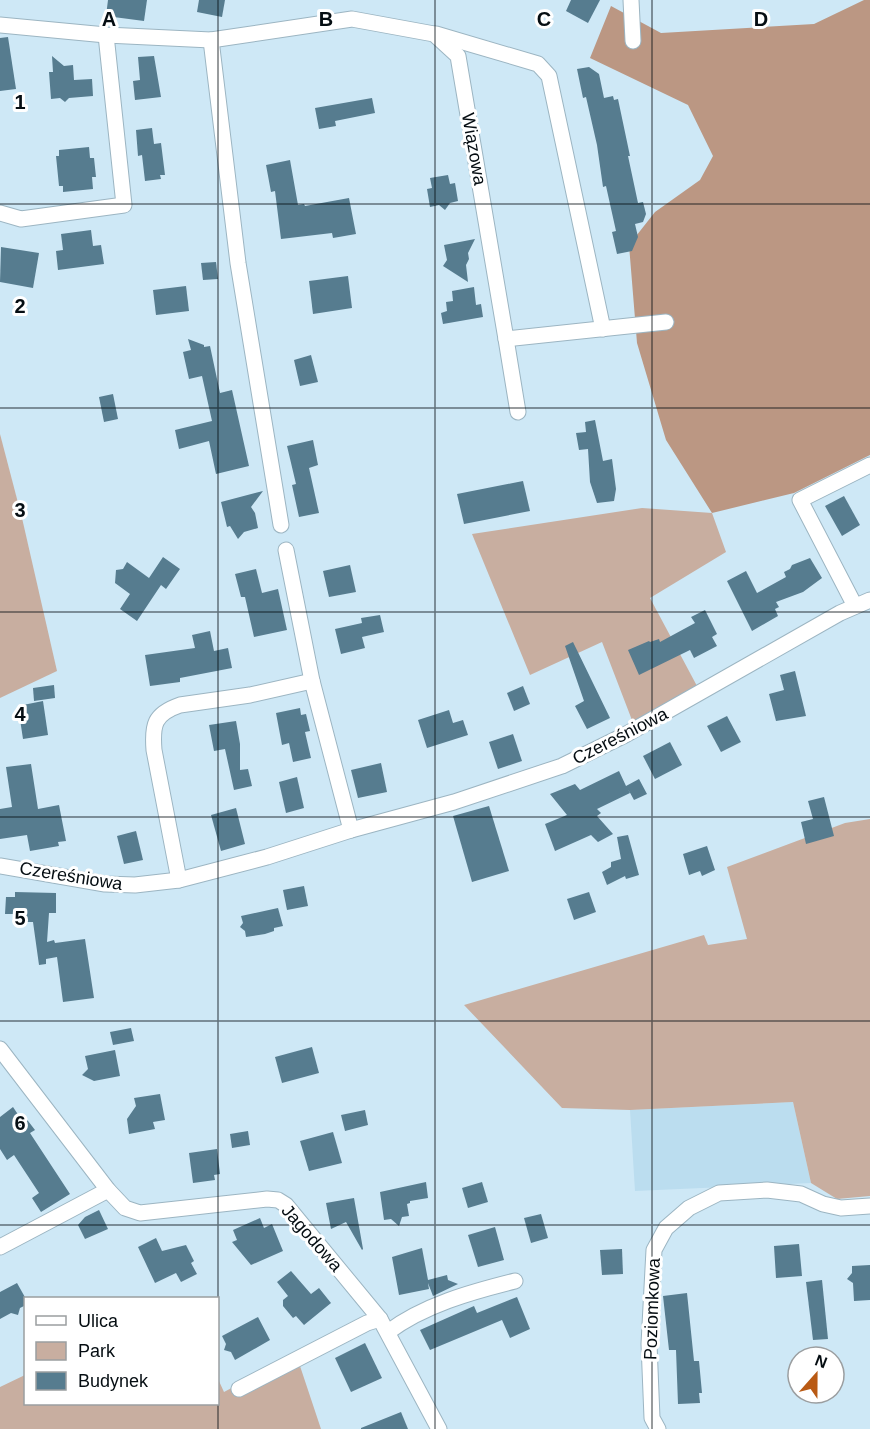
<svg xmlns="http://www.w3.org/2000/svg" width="870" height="1429" font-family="Helvetica,sans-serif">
<rect width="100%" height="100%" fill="#cee8f6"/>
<path fill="#bbddef" d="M793,1102L811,1183L635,1191L630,1110Z"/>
<g fill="#c8aea0">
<path d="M0,434L22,518L57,671L0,698Z"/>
<path d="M642,508L712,513L726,552L650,598L697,686L635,728L602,642L530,675L472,534Z"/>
<path d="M870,819V1196L837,1199L811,1183L793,1102L630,1110L562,1108L464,1005L704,935L708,945L747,939L727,867L845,823Z"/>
<path d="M296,1354L321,1429H0V1387L25,1375L26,1404H218V1379L224,1392Z"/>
</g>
<path fill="#bb9783" d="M864,0H870V455L794,493L712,513L666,440L637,343L629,245L655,212L700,180L713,156L688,105L590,58L611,6L661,33L814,24Z"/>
<g fill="#567c8f">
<path d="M108,0H147L144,21L106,16Z"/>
<path d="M199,0H225L222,17L197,12Z"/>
<path d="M571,0H600L588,23L566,11Z"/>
<path d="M8,37L16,89L0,91V38Z"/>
<path d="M52,56L64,66L73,65L74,80L92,79L93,96L69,98L65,102L60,98L51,99L49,72H53Z"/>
<path d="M154,56L161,97L135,100L133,81L140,80L138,57Z"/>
<path d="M589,67L599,74L604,98L613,96L614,100L618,99L630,156H628L638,203L643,202L646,214L643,222L635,224L638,237L632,251L617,254L612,232L616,231L606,186L603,187L597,145L586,97L583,98L577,69Z"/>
<path d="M372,98L375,113L335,121L336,126L319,129L315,108Z"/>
<path d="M152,128L154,144L161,143L165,175H160L161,179L145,181L142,155L138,156L136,130Z"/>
<path d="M89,147L90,158H94L96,177H92L93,189L63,192V186H59L56,156H59V150Z"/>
<path d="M290,160L298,205L304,204L305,206L349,198L356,234L333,238L332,233L281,239L275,191L271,192L266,165Z"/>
<path d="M448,175L450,184L455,183L458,201L450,203L445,210L439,205L430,207L427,189L432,188L430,178Z"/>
<path d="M91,230L93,246L101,245L104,264L58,270L56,251L63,250L61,234Z"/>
<path d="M475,239L468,253L469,259L466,265L468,282L443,266L447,260L444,245Z"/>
<path d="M1,247L39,253L33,288L0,282Z"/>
<path d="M216,262L218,279L203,280L201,263Z"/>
<path d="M348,276L352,308L313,314L309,281Z"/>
<path d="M186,286L189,311L156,315L153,290Z"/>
<path d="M474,287L476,305L481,304L483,317L443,324L441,313L447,311L446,302L453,301L452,291Z"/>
<path d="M188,339L204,345V347L210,346L220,393L232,390L249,466L216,474L209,441L179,449L175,430L212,421L202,376L189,379L183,352L191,350Z"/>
<path d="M311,355L318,382L300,386L294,360Z"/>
<path d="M113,394L118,419L104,422L99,397Z"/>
<path d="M595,420L603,461L612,459L616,489L614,501L597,503L590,482L588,449L579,450L576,433L586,432L585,422Z"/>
<path d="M313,440L318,465L309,468L319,513L299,517L292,485L296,484L287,446Z"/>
<path d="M523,481L530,511L464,524L457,494Z"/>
<path d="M263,491L251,507L255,513L258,528L244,532L238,539L230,526L227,527L221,502Z"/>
<path d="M844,496L860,525L842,536L825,506Z"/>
<path d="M163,557L180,569L166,589L161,585L137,621L120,609L130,594L115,583L116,570L123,569L127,562L149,578Z"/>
<path d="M810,558L822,578L803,592L776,602L779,607L775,609L778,616L752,631L727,581L746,571L757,593L786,577L784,572L790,569L792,565Z"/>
<path d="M350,565L356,592L329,597L323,571Z"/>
<path d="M256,569L262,593L278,589L287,630L254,637L245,597H241L235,574Z"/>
<path d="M705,610L717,634L712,637L717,646L694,658L690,650L639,675L628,650L649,641L650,642L659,639L660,642L695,623L691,617Z"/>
<path d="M380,615L384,632L362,637L365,648L341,654L335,629L362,623L361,618Z"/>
<path d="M210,631L214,651L228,648L232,668L180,678V682L150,686L145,655L195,648L192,635Z"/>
<path d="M573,642L610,718L587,729L575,706L584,701L565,646Z"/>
<path d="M795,671L806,716L776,721L769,694L784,690L780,675Z"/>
<path d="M54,685L55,698L34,701L33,688Z"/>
<path d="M523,686L530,704L514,711L507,693Z"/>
<path d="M43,701L48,735L23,739L18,706Z"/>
<path d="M300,708L301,715L306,714L310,731L305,732L311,758L293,762L289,743L282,745L276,713Z"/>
<path d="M449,710L453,723L463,720L468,735L427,748L418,720Z"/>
<path d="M727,716L741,742L721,752L707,726Z"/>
<path d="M236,721L240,744V770L248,769L252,786L234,790L225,749L214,751L209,725Z"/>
<path d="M513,734L522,761L498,769L489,742Z"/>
<path d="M670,742L682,765L655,779L643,756Z"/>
<path d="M381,763L387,792L358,798L351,770Z"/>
<path d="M31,764L38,809L59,805L66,841L58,842L59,846L30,851L27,835L0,839V809L12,807L6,767Z"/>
<path d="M619,771L626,786L639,779L647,794L634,800L628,789L630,793L597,809L601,813L597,816L613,834L598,842L591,835L555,851L545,824L567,815L550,794L575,784L580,790Z"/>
<path d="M297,777L304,808L286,813L279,782Z"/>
<path d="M824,797L834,836L806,844L801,822L813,819L808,801Z"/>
<path d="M489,806L509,871L472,882L453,816Z"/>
<path d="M236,808L245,844L221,851L211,815Z"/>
<path d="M136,831L143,860L124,864L117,836Z"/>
<path d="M628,835L639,875L626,879L625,876L607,885L602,872L611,867V862L621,859L617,837Z"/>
<path d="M707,846L715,870L702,876L700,871L689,875L683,854Z"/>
<path d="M304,886L308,906L287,910L283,890Z"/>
<path d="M15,892L56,893V913H49L47,942L54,940L55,943L85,939L94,998L63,1002L57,957L46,959V964L39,965L33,922H14V914H5L6,897H15Z"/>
<path d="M589,892L596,912L574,920L567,899Z"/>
<path d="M278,908L283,926L274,928V931L265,934L246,937L245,931L240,927L243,923L241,916Z"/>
<path d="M131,1028L134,1041L113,1045L110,1032Z"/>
<path d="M312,1047L319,1073L282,1083L275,1057Z"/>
<path d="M115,1050L120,1076L94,1081L82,1075L88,1069L85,1056Z"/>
<path d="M160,1094L165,1120L153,1122L155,1129L129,1134L127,1119L136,1106L134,1098Z"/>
<path d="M13,1107L21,1119L25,1117L35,1130L30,1133L70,1194L41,1212L32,1198L39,1193L14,1155L7,1160L0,1149V1117Z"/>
<path d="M365,1110L368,1125L345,1131L341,1115Z"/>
<path d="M248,1131L250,1145L232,1148L230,1134Z"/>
<path d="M333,1132L342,1163L309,1171L300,1141Z"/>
<path d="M217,1149L220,1174L214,1175L215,1180L193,1183L189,1153Z"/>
<path d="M426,1182L428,1198L410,1201V1203L407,1204L409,1216L402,1217L399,1226L391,1219L384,1220L380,1192Z"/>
<path d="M482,1182L488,1202L468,1208L462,1188Z"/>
<path d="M354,1198L363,1249L362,1250L346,1222L331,1229L326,1203Z"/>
<path d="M99,1210L108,1229L85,1239L78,1225L85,1217Z"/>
<path d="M541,1214L548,1238L531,1243L524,1218Z"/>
<path d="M260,1218L264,1228L272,1224L283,1251L251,1265L232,1242L237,1240L233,1230Z"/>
<path d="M495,1227L504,1260L478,1267L468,1235Z"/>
<path d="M156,1238L162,1251L186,1245L194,1261L191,1263L197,1274L181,1282L176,1273L155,1283L138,1247Z"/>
<path d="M799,1244L802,1276L776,1278L774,1246Z"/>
<path d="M422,1248L428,1280L447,1275L448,1280L458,1284L433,1296L428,1283L429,1289L399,1295L392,1257Z"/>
<path d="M622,1249L623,1274L602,1275L600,1250Z"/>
<path d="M870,1265V1300L854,1301L853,1283L847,1279L852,1273V1266Z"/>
<path d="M291,1271L311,1294L319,1288L331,1303L304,1325L296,1316L293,1318L283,1306V1300L288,1296L277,1282Z"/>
<path d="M822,1280L828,1339L813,1340L806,1282Z"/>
<path d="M17,1283L26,1299V1305L20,1308L18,1315L11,1313L0,1319V1292Z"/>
<path d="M687,1293L694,1361H699L702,1393H699L700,1403L678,1404L676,1350H669L663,1296Z"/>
<path d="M517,1297L530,1329L510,1338L502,1320L430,1350L420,1330L474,1306L477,1313Z"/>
<path d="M258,1317L270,1340L235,1360L231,1352L224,1350L226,1344L222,1336Z"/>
<path d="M365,1343L382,1378L351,1392L335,1358Z"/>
<path d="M401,1412L408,1429H361V1428Z"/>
</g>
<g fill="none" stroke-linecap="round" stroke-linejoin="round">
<defs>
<g id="minor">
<path d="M631,0L633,41"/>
<path d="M0,25L106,35L211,40L352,19L434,34L458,56L506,339L666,322"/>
<path d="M436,34L538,64L549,76L603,329"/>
<path d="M211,40L238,263L281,525"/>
<path d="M0,213L21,219L124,205L106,35"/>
<path d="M506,339L518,412"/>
<path d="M286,550L312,681L351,830"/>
<path d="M855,606L800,500L870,465"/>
<path d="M0,866L105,884L135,885L179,880L267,857L351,830L454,802L562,766L625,735L840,613L870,600"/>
<path d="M179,880L154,750C152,725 154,714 180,705L250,695L312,681"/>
<path d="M0,1049L108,1190L125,1208L140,1213L267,1199L278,1200L286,1205L380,1319L439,1429"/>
<path d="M0,1247L108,1190"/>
<path d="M388,1332C424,1305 471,1292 515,1281"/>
<path d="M239,1389L367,1323L380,1319"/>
<path d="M658,1429L652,1418L649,1344L654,1250L666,1228L689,1208L719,1193L767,1190L801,1194L823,1204L841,1208L870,1206"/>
</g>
</defs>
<use href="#minor" stroke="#9cb5c2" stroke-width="17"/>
<use href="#minor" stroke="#fff" stroke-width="15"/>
</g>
<path fill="none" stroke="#050d12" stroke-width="1.5" stroke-opacity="0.55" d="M218,0V1298M435,0V1429M652,0V1429M0,204H870M0,408H870M0,612H870M0,817H870M0,1021H870M0,1225H870M218,1298V1404M218,1404V1429"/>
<g text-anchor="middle" stroke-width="6" stroke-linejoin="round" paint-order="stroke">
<g font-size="18" fill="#050d12" stroke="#fff">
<text transform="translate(474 149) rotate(80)" y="6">Wiązowa</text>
<text transform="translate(620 736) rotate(-27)" y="6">Czereśniowa</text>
<text transform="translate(71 876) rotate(9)" y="6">Czereśniowa</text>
<text transform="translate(312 1238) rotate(49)" y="6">Jagodowa</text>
<text transform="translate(652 1309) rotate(-88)" y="6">Poziomkowa</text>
</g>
</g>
<g font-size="20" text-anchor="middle" font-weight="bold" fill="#050d12" stroke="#fff" stroke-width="6" stroke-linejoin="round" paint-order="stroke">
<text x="109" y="26">A</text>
<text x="326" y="26">B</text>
<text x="544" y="26">C</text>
<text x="761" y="26">D</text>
<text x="20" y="109">1</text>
<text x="20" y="313">2</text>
<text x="20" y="517">3</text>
<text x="20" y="721">4</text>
<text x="20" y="925">5</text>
<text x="20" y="1130">6</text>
</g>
<rect x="24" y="1297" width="195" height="108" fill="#ffffff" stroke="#9b9ea0" stroke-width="1.5"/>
<rect x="36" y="1316" width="30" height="9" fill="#ffffff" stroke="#9b9ea0" stroke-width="1.5"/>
<text x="78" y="1327" font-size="18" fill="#050d12">Ulica</text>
<rect x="36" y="1342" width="30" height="18" fill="#c8aea0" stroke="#9b9ea0" stroke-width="1.5"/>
<text x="78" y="1357" font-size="18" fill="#050d12">Park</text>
<rect x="36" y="1372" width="30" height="18" fill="#567c8f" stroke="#9b9ea0" stroke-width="1.5"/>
<text x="78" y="1387" font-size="18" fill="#050d12">Budynek</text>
<g transform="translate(816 1375) rotate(21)"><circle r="28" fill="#ffffff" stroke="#9b9ea0" stroke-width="1.5"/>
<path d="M0-4.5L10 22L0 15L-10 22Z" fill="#b95a14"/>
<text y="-9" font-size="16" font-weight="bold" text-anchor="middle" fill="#050d12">N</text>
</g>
</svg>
